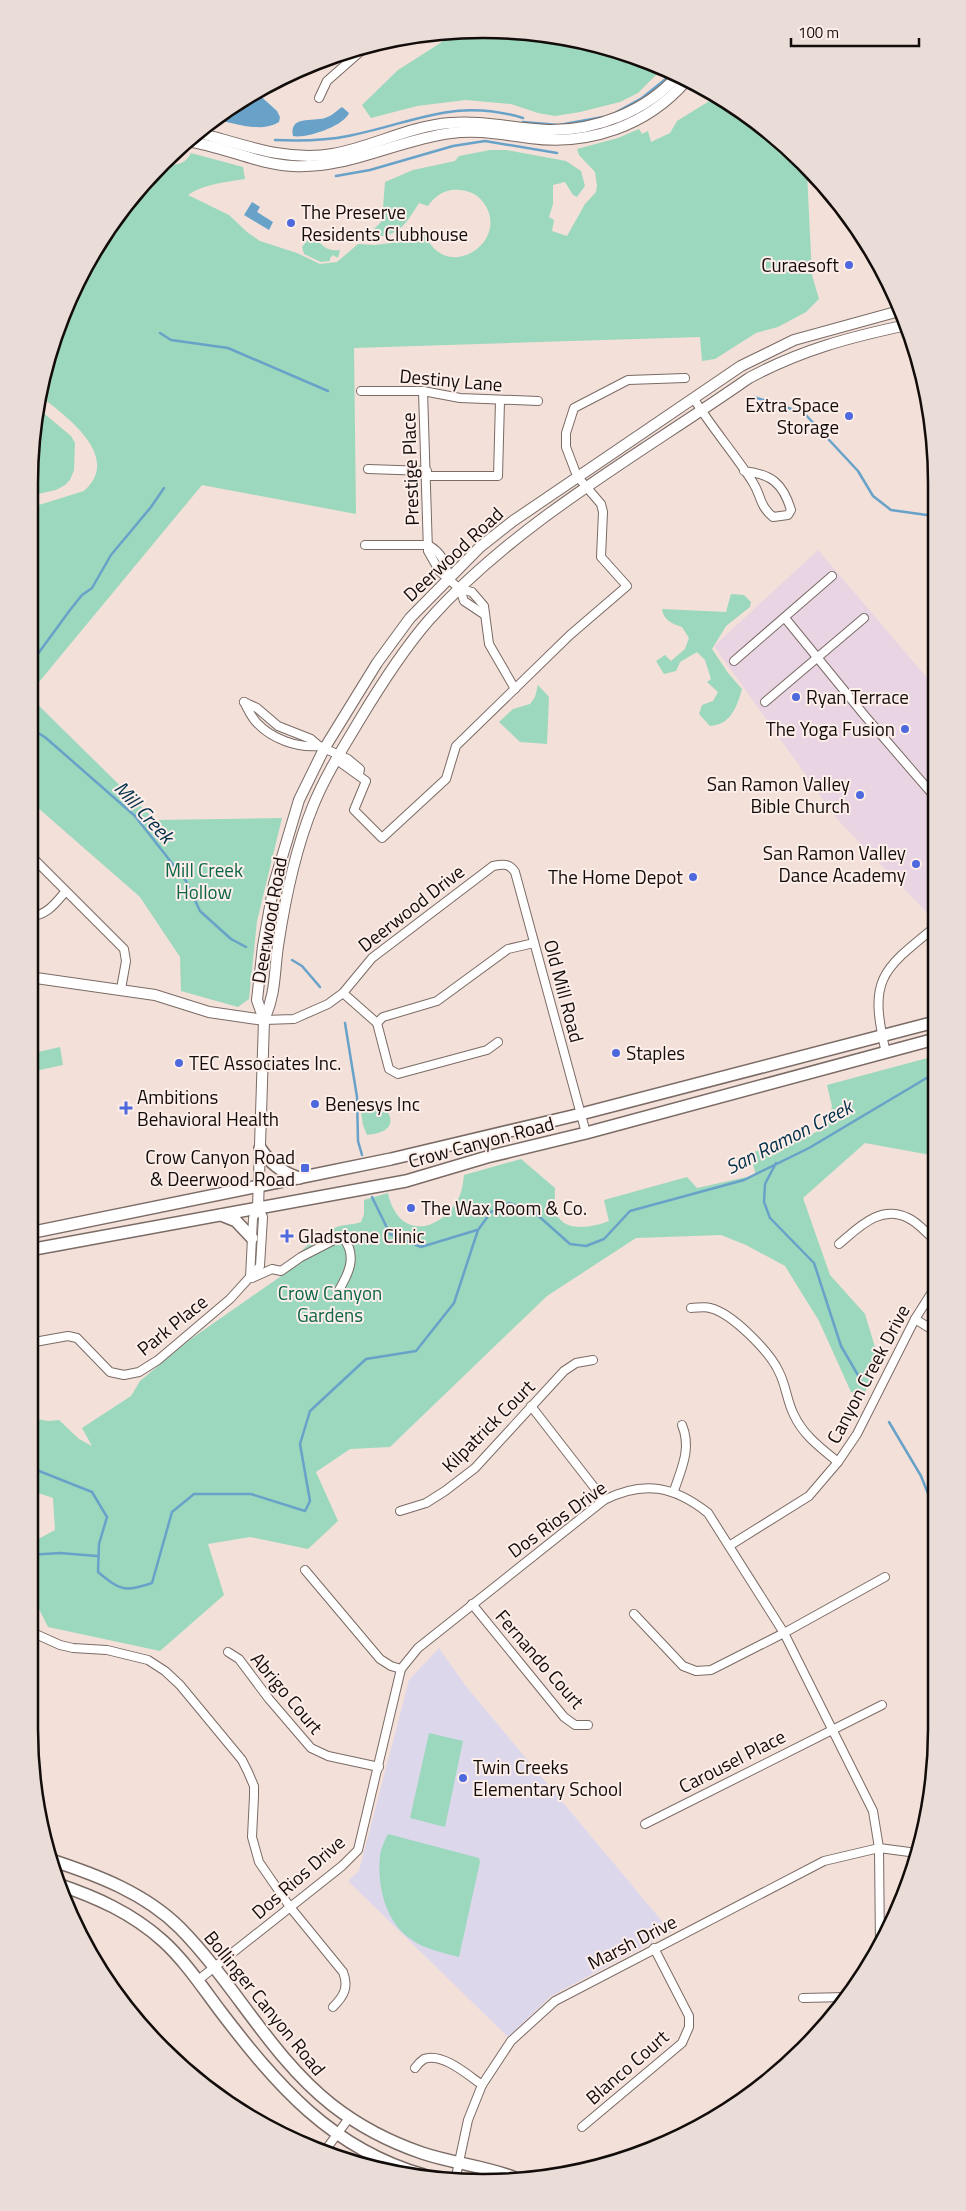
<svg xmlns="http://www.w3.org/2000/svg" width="966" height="2211" font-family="'Titillium Web',sans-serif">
<rect width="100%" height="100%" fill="#f3e0d9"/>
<path fill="#e8d4e3" d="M818,550L934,686L935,916L932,918L837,819L714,646Z"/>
<path fill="#ddd7ec" d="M439,1648L465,1685L671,1932L551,1996L508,2037L348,1881L359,1871L409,1680Z"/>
<g fill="#9cd8bd">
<path d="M477,30L543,33L629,53L662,69L638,93L620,102L580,112L555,116L538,113L511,104L466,100L417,106L371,118L362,105L398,70L453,35L475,33Z"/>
<path d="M715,95L736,105L807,173L812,275L819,299L806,312L778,327L756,333L715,359L702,361L700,337L354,348L356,514L202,485L29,694V508L84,491C122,457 68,418 43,398L53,337L90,256L142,183L161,165C175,165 184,166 191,153L243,167L245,179C227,182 203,184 188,195L229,215L247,232L260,241L297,253L320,264L337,262L358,244L375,245L391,243L408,234L425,231C427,235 428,241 431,245C457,278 510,237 483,202C477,194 470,191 460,190C447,188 435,195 428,206L419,203C405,225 399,237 370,237V233L382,221L385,182L413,170L455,161L459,156L490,150H506L566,161L581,171L585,186L577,197L573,195L565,182L553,185V204L549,217L554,220L552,231L567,236L585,204L596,192L597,186L595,172L579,155L577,149L618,138L639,129L642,134L648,131L651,142L670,133L677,121L711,100Z"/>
<path d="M310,237C323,241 322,252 340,250L338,258L333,255L330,258V261L321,262L304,254L302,247Z"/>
<path d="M41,411L71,436L75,443L74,470L70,480L65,485L56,490L29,496V483Z"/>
<path d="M731,594L744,595L751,602L750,607L726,626L712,649L728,673L742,689C737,706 731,725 710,726L699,714L702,705L713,701L718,692L707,682L711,679L705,660L697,652L680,662L676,671L664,674L656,661L665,655L671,661L685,649L689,638L682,627C673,624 663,620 662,609L726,612Z"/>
<path d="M538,685L549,697L547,744L520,742L499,722L513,709L530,704L535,697Z"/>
<path d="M29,696L155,820L282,818L257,921L249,999L238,1007L181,991L180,957L140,897L29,800Z"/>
<path d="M60,1047L63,1065L30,1072L29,1054Z"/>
<path d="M935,1056L936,1156L865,1143L803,1198L830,1275L865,1314L878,1357L864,1395L851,1392L819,1321L785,1266L746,1245L721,1235L636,1238L547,1296L390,1447L350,1449L316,1472L338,1521L308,1549L250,1537L208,1544L224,1595L160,1651L48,1627L29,1589V1544L55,1530L53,1498L29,1490V1402L37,1419L48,1421L59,1420L79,1439L92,1446L82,1428L131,1396L140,1381L188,1341L287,1272C296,1252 317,1235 337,1227C344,1224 353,1225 361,1222L364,1214V1200L388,1193C397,1237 436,1235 457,1201C462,1193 463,1184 464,1175L521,1159L555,1188C555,1196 554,1205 556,1212C563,1234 594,1227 609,1221L604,1200L687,1177L697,1188L756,1175L750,1153L804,1138L822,1129L828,1121L832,1106L827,1085Z"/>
<path d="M370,1101L380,1110L386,1109C398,1127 384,1133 367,1135L363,1125L360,1104Z"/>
<path d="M429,1733L463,1741L445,1827L410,1818Z"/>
<path d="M388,1834L479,1858L480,1862L459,1957C444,1953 425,1949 412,1940C385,1922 377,1886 380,1856C381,1848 385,1840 388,1834Z"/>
</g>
<g fill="#68a2c9">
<path d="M256,92L277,111L280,117L279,122C260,134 232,122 212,119Z"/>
<path d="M342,107L349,113C344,126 306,139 293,136C289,115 312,122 325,118C332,116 336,111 342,107Z"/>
<path d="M252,202L260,207L257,212L273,222L269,230L244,215Z"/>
</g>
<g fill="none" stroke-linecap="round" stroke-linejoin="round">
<g stroke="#68a2c9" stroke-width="2.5">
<path d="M613,114L642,98L672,74"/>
<path d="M523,122L559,125L603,117"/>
<path d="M275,140C299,141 324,141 348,136C414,123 454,97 523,118"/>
<path d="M336,176L370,170L453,146L485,141L557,153"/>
<path d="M160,333L171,340L228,348L328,391"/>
<path d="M754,397L804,413L858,471L873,496L891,510L934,516"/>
<path d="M29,666L70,610L82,595L92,588L111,555L151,507L164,488"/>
<path d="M29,727L46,738L135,816L186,881L200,911L231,939L246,947"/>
<path d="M292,960L302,966L320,987"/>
<path d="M345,1023L357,1097L358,1141L362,1155"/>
<path d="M776,1163L765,1184L764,1202L770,1218L814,1263L841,1346L862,1382"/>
<path d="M372,1197L390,1234L421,1247L477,1230"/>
<path d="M889,1422L921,1476L937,1516"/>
<path d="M29,1467L92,1492L107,1517L99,1544L98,1572C121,1591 124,1592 152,1583L172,1512L194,1494H251L305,1511L310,1501L300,1444L310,1411L366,1359L416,1351L454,1303L478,1230L491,1212L509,1203L534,1212L570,1244L586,1246L604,1239L630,1211L744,1180L809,1148L935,1073"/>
<path d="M29,1555L60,1553L97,1556"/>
</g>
<defs>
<g id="minor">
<path d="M319,98L327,81L369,44"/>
<path d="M361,391H423L460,398L538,401"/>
<path d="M423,391L428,551L440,572L460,589L464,601L485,615"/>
<path d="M694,399C712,428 734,453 752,481C762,496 758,504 773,517L788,515L791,510C783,483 771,474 744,471"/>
<path d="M368,469L427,471"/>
<path d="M427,476H498L500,401"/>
<path d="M365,545H428"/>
<path d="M428,545C441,552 447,564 448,578"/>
<path d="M460,589L472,592L484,606L489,644L515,689"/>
<path d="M785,618L865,716L934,796"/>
<path d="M734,661L832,576"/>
<path d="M244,702L257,708L278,726L311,739L319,746L348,759L360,769L359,774"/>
<path d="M244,702C248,709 251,717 257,723C272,739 297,748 319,746"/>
<path d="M765,702L864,618"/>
<path d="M341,757V763L366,781L354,810L382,838L446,779L456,746L570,635L627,586L601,557L603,512L601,504L577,476L566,447V433L574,408L628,380L685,378"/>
<path d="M29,854L124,949L126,961L121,989"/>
<path d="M29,917C47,915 54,905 65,892"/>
<path d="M343,993L377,1023L389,1069L398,1074L487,1050L498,1042"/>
<path d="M264,1020L294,1019L328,1004L343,993L372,958L493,866C503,864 509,863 515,872L586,1133"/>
<path d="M377,1023L383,1017L437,1001L508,949L534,943"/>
<path d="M886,1053C869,980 879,972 935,927"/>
<path d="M839,1244C858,1228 880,1204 908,1218C918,1222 927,1234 936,1241"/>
<path d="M250,1278L253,1218L258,1208"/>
<path d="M252,1278L272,1269L281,1271L301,1257L338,1238L344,1239C357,1256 349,1273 339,1290"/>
<path d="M691,1308C697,1308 705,1306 710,1308C732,1313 770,1352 779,1372C786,1385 787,1402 794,1415C803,1435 821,1448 838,1462"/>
<path d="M915,1319L936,1332"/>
<path d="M29,1343L68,1336L77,1338L110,1372L124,1375L139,1372L158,1360L230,1299L260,1266L263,1217L258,1208"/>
<path d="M531,1406L604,1500"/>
<path d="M674,1491C681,1469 692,1449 682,1425"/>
<path d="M400,1511L426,1503L445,1491L475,1468L564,1371L576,1363L593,1360"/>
<path d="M729,1546L809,1496L838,1462L857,1434L915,1319L936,1286"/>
<path d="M305,1570L380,1659L391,1666L401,1669"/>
<path d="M472,1604L564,1717L575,1725H588"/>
<path d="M634,1614L683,1666L696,1671L711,1670L784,1633L885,1577"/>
<path d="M29,1631L60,1645L73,1648L107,1650L148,1660L165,1671L180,1685L242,1760L248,1772L254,1786V1796L252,1837L259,1862L290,1907L343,1972C349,1987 344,1996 333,2007"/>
<path d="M228,1652L239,1659L269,1699L311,1748L328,1756L379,1767"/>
<path d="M645,1824L882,1705"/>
<path d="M197,1981L342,1866L358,1850L401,1669L418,1648L604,1500C644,1480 674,1486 708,1513L784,1633L873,1811L879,1848L880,1948"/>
<path d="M803,1998L846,1997"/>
<path d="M415,2068C417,2065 421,2061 424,2059C442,2052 468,2075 482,2085"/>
<path d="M582,2127L682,2043L689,2027V2016L654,1948"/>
<path d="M327,2148L349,2118"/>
<path d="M456,2176L468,2120L482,2085L511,2041L555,2001L824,1861L879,1848L917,1853"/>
</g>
<g id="tertiary">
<path d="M196,132C242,144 285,162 333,154C372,147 410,126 450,123C483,120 515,129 548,130C594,131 646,112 677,76"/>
<path d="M186,141C223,146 256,164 293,166C348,169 397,140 451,133C478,129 504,135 530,138C588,146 647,126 686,81"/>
<path d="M29,977L155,995L209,1012L264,1020"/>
<path d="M264,1020C276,993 274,974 278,946C285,899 295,850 313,806C325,776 343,748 359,721C380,686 402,651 429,620C516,522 642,453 749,378C801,350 850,337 907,325"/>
<path d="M258,1208L264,1020L257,1000L263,946L274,884L299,800L324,749L377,663L410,618L480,547L513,521L741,366L794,340L903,310"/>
</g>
<g id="secondary">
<path d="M260,1148C270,1163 281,1172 299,1178"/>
<path d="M221,1215L236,1221L252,1238"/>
<path d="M29,1233L391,1159L581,1114L935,1022"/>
<path d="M29,1250L406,1181L487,1157L586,1133L935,1039"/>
<path d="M51,1860C97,1875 145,1893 180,1928C235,1984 270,2056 332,2105C359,2126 390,2142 422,2153C452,2163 483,2166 513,2177"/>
<path d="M57,1884C96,1897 132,1913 163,1941C185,1961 203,1988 221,2012C276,2084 331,2149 424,2175"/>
</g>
</defs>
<use href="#minor" stroke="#7b6b65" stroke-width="10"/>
<use href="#tertiary" stroke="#7b6b65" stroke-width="12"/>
<use href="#secondary" stroke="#7b6b65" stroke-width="14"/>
<use href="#minor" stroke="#fff" stroke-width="8"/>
<use href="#tertiary" stroke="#fff" stroke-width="10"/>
<use href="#secondary" stroke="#fff" stroke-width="11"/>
</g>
<g fill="#4d69dd" stroke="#fdeee9" stroke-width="2">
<circle cx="291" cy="223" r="5"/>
<circle cx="849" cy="265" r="5"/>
<circle cx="849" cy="416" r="5"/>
<circle cx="796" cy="697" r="5"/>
<circle cx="905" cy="729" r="5"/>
<circle cx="860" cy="795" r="5"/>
<circle cx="916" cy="864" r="5"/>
<circle cx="693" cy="877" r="5"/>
<circle cx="616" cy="1053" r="5"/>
<circle cx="179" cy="1063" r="5"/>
<circle cx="315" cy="1104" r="5"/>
<path d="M123.5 1100.5h5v5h5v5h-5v5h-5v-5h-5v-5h5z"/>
<rect x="300" y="1163" width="10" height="10" rx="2.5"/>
<circle cx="411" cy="1208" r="5"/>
<path d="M284.5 1228.5h5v5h5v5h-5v5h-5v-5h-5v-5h5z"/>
<circle cx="463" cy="1778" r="5"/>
</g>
<g text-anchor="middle" stroke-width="4" stroke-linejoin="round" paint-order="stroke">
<g font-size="19" fill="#120c0a" stroke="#fdeee9" text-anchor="start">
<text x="301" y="219">The Preserve<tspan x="301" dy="22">Residents Clubhouse</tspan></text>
<text x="839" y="272" text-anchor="end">Curaesoft</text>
<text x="839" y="412" text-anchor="end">Extra Space<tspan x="839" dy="22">Storage</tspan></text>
<text x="806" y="704">Ryan Terrace</text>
<text x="895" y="736" text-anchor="end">The Yoga Fusion</text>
<text x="850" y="791" text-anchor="end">San Ramon Valley<tspan x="850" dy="22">Bible Church</tspan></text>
<text x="906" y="860" text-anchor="end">San Ramon Valley<tspan x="906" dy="22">Dance Academy</tspan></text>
<text x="683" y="884" text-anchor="end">The Home Depot</text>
<text x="626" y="1060">Staples</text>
<text x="189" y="1070">TEC Associates Inc.</text>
<text x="137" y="1104">Ambitions<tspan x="137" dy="22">Behavioral Health</tspan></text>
<text x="325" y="1111">Benesys Inc</text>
<text x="295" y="1164" text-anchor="end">Crow Canyon Road<tspan x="295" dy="22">&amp; Deerwood Road</tspan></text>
<text x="421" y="1215">The Wax Room &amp; Co.</text>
<text x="298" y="1243">Gladstone Clinic</text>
<text x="473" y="1774">Twin Creeks<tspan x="473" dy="22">Elementary School</tspan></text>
</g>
<g font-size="19" fill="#120c0a" stroke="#fdeee9">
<text transform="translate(451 380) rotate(5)" y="7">Destiny Lane</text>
<text transform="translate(410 469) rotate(-92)" y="7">Prestige Place</text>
<text transform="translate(453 554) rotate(-43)" y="7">Deerwood Road</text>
<text transform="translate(411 908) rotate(-38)" y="7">Deerwood Drive</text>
<text transform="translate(269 920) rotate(-80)" y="7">Deerwood Road</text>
<text transform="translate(564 991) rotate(75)" y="7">Old Mill Road</text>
<text transform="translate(481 1142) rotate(-15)" y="7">Crow Canyon Road</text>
<text transform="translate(172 1325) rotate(-39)" y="7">Park Place</text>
<text transform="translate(868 1374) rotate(-62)" y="7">Canyon Creek Drive</text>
<text transform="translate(488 1426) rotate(-45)" y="7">Kilpatrick Court</text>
<text transform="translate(557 1519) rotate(-36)" y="7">Dos Rios Drive</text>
<text transform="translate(540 1659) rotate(49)" y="7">Fernando Court</text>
<text transform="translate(287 1693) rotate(50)" y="7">Abrigo Court</text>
<text transform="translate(732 1761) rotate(-27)" y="7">Carousel Place</text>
<text transform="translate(298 1877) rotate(-41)" y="7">Dos Rios Drive</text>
<text transform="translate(632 1942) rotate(-27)" y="7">Marsh Drive</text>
<text transform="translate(265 2003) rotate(51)" y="7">Bollinger Canyon Road</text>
<text transform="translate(627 2067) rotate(-41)" y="7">Blanco Court</text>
</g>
<g font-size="19" fill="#0c6548" stroke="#fdeee9">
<text x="204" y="877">Mill Creek<tspan x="204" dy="22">Hollow</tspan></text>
<text x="330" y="1300">Crow Canyon<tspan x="330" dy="22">Gardens</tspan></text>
</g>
<g font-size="20" font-style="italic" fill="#002f4a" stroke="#fdeee9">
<text transform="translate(144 812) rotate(47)" y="7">Mill Creek</text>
<text transform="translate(789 1137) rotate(-27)" y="7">San Ramon Creek</text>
</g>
</g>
<path d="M0 0H966V2211H0ZM483 38H483A445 445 0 0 1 928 483V1729A445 445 0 0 1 483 2174H483A445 445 0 0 1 38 1729V483A445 445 0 0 1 483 38Z" fill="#eadcd7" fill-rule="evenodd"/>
<path fill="none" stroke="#120c0a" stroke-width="2.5" d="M483 38H483A445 445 0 0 1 928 483V1729A445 445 0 0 1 483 2174H483A445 445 0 0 1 38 1729V483A445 445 0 0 1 483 38Z"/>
<path d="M791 38v8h128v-8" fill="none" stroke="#120c0a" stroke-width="2.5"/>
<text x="798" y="38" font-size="15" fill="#120c0a" stroke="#fdeee9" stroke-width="4" paint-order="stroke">100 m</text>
</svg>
